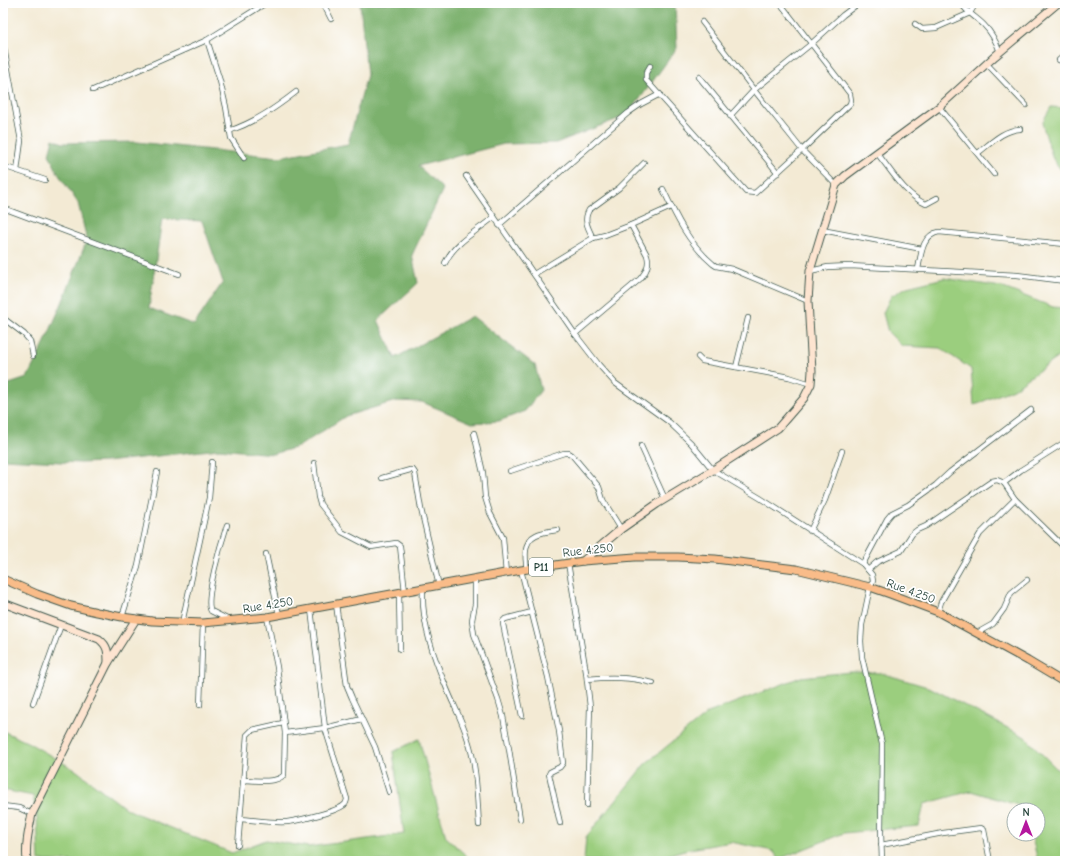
<svg xmlns="http://www.w3.org/2000/svg" width="1068" height="864" font-family="'Comic Neue',sans-serif">
<rect width="100%" height="100%" fill="#fff"/>
<filter id="ink" filterUnits="userSpaceOnUse"><feTurbulence type="fractalNoise" baseFrequency=".025" numOctaves="2"/><feDisplacementMap in="SourceGraphic" scale="8" xChannelSelector="R" yChannelSelector="G"/><feConvolveMatrix kernelMatrix="1 2 1 2 8 2 1 2 1" color-interpolation-filters="sRGB"/></filter>
<filter id="wash" filterUnits="userSpaceOnUse"><feTurbulence type="fractalNoise" baseFrequency=".012" numOctaves="4" result="noise"/><feDisplacementMap in="SourceGraphic" scale="16" xChannelSelector="R" yChannelSelector="G"/><feGaussianBlur stdDeviation="0.9" result="paint"/><feColorMatrix in="noise" values="0 0 0 0 0 0 0 0 0 0 0 0 0 0 0 0 0 1.4 0 .05"/><feComposite in="paint" operator="in"/></filter>
<g filter="url(#wash)">
<rect width="100%" height="100%" fill="#f3ead4"/>
<g fill="#9bce7e" stroke="#5d8659">
<path d="M1051,107L1065,108V175L1053,159L1042,123Z"/>
<path d="M944,278L1001,287L1053,307L1065,308V352L1013,389L974,405L971,369L940,348L902,346L888,332L883,313L891,296L907,287Z"/>
<path d="M851,672L881,673L931,688L1025,737L1065,777V861H1038L1031,834H1038V810H1025L1024,807L971,791L924,804L919,826L844,833L779,859L773,851L731,842L684,850L648,861H584L586,837L645,764L708,713L801,677Z"/>
<path d="M3,731L29,743L77,771L125,808L140,815L232,853L266,840L308,847L404,834L393,752L419,739L446,837L472,861H39L37,818L33,796L3,790Z"/>
</g>
<path fill="#7cb16d" stroke="#4e7750" fill-rule="evenodd" d="M360,3H675L677,48L628,115L556,143L504,144L418,166L443,189L412,255L418,283L378,320L395,358L472,316L535,365L541,390L525,411L499,421L472,423L422,402L396,401L346,416L298,447L273,454L219,449L106,462L80,463L3,459V386L27,378L45,342L62,303L87,240L78,203L59,175L49,154L53,139L63,143L137,142L279,157L348,144L367,75ZM162,219L202,221L223,282L194,325L149,308Z"/>
</g>
<g filter="url(#ink)">
<g fill="none" stroke-linecap="round" stroke-linejoin="round">
<defs>
<g id="street">
<path d="M323,3L331,19"/>
<path d="M961,3C966,12 976,17 984,25C992,33 996,41 1000,52"/>
<path d="M702,22L754,90L802,150L836,185"/>
<path d="M915,24L922,29L936,28L970,13L976,3"/>
<path d="M207,40L220,81L226,107L231,138L244,158"/>
<path d="M3,42L21,141L17,171"/>
<path d="M1059,60L1065,55"/>
<path d="M987,64L1026,105"/>
<path d="M650,66L646,73V80L746,192L755,193L802,150L850,104L851,100L850,94L780,3"/>
<path d="M699,77L778,173"/>
<path d="M93,90L207,40L266,3"/>
<path d="M939,107L994,174"/>
<path d="M730,116L754,90L811,44L843,15L859,3"/>
<path d="M229,131C255,122 274,109 296,92"/>
<path d="M877,153C890,169 905,195 926,204L937,198"/>
<path d="M978,153C991,143 1003,130 1020,129"/>
<path d="M3,166L45,180"/>
<path d="M466,176L575,334L599,365L615,383L669,422L691,443L713,470L760,498L863,564L872,575L873,581L870,587L862,625L861,641L862,657L882,744L881,833L882,861"/>
<path d="M663,189C676,217 689,244 713,264L716,266L732,269L808,301"/>
<path d="M3,208L179,274"/>
<path d="M499,225L628,113L641,104L660,94"/>
<path d="M822,230L922,249"/>
<path d="M593,238C588,228 583,220 589,210L619,188L644,163"/>
<path d="M445,263C454,243 477,231 494,217"/>
<path d="M918,269C921,255 922,235 939,232L1065,244"/>
<path d="M810,271L828,267L850,266L1017,275L1065,281"/>
<path d="M534,274L593,238L605,235L631,225L671,207"/>
<path d="M3,318L24,334L30,341L33,356"/>
<path d="M575,334L640,279C646,272 650,265 647,255L631,225"/>
<path d="M698,357L702,361L708,362L789,377L811,384"/>
<path d="M736,367L748,318"/>
<path d="M474,433L483,473L485,497L490,513L503,538L506,574"/>
<path d="M641,446L665,499"/>
<path d="M314,463L318,497L320,504L342,532L371,547L396,543L400,546L405,592"/>
<path d="M510,471L564,453H569L572,455L599,487L603,500L621,529"/>
<path d="M382,478L410,470H413L415,473L421,509L439,586"/>
<path d="M1004,483L1021,470L1065,442"/>
<path d="M227,525C222,540 204,600 211,611L229,620"/>
<path d="M810,531L825,500L842,451"/>
<path d="M266,554L279,615"/>
<path d="M568,563L586,672L590,707L587,805"/>
<path d="M863,564L887,519L892,513L908,505L936,485L950,472L1031,410"/>
<path d="M521,570L548,677L559,731L563,763L560,767L550,772L549,774L560,823"/>
<path d="M527,570C525,558 523,541 536,535C542,532 551,531 558,530"/>
<path d="M868,570L877,562L901,551L912,534L917,530L926,526L992,481L997,480L1004,483L1015,499L1062,545L1065,546"/>
<path d="M475,579V604L472,620L474,634L498,699L503,716L509,749L520,819"/>
<path d="M423,589C421,623 434,658 447,689C454,706 463,722 468,740C477,767 477,796 479,825"/>
<path d="M399,593L400,649"/>
<path d="M336,604L347,686L352,698L375,747L389,792"/>
<path d="M938,612L941,602L949,588L980,534L1015,499"/>
<path d="M122,617L138,566L157,472"/>
<path d="M182,623L209,498L212,462"/>
<path d="M977,633L993,624L1004,609L1011,593L1027,580"/>
<path d="M587,679C612,677 629,677 653,683"/>
<path d="M33,703L61,625"/>
<path d="M200,705L203,623"/>
<path d="M522,716L503,624V621L505,619L532,612"/>
<path d="M285,733L325,728L362,719"/>
<path d="M244,780C256,780 275,784 284,775L285,733L277,667L267,617"/>
<path d="M3,806L19,808L32,814"/>
<path d="M240,819C256,820 271,823 287,822C296,821 340,811 345,804C346,804 347,799 347,799L325,728L311,609"/>
<path d="M238,845L247,735L252,730L283,723"/>
<path d="M881,845L943,833L981,828L984,830L990,861"/>
<path d="M685,859L686,861"/>
</g>
<g id="secondary">
<path d="M583,561L621,529L657,504L713,470L778,428L804,398L811,384L812,371L808,301L810,271L836,185L845,176L939,107L995,56L1058,3"/>
<path d="M3,603L99,639C108,646 108,652 108,663L32,814C29,829 25,845 27,861"/>
<path d="M108,663L136,619"/>
</g>
<path id="primary" d="M3,579L37,594L71,606L97,612L122,617L152,621L203,623L267,617L521,570L583,561L635,557H678L715,559L796,569L870,587L890,594L938,612L1028,661L1065,683"/>
</defs>
<use href="#street" stroke="#3f574c" stroke-width="6"/>
<use href="#secondary" stroke="#3f574c" stroke-width="9"/>
<use href="#primary" stroke="#3f574c" stroke-width="9"/>
<use href="#street" stroke="#fff" stroke-width="4.5"/>
<use href="#secondary" stroke="#fde4d0" stroke-width="7"/>
<use href="#primary" stroke="#f9bc89" stroke-width="7"/>
</g>
</g>
<g text-anchor="middle" stroke-width="3.5" stroke-linejoin="round" paint-order="stroke">
<rect fill="#fff" stroke="#627771" stroke-width="1" x="529" y="558" width="24" height="18" rx="3"/>
<g font-size="11" font-weight="bold" fill="#1f3d34">
<text x="541" y="571">P11</text>
</g>
<g font-size="12" fill="#1f3d34" stroke="#fff">
<text transform="translate(588 550) rotate(-6)" y="4">Rue 4.250</text>
<text transform="translate(911 591) rotate(20)" y="4">Rue 4.250</text>
<text transform="translate(268 605) rotate(-9)" y="4">Rue 4.250</text>
</g>
</g>
<rect width="1068" height="864" fill="none" stroke="#fff" stroke-width="16"/>
<g transform="translate(1026 822)"><circle r="19" fill="#ffffff" stroke="#a5b1ae"/>
<path d="M0-3L7 15L0 10L-7 15Z" fill="#b5179e"/>
<text y="-6" font-size="11" font-weight="bold" text-anchor="middle" fill="#1f3d34">N</text>
</g>
</svg>
